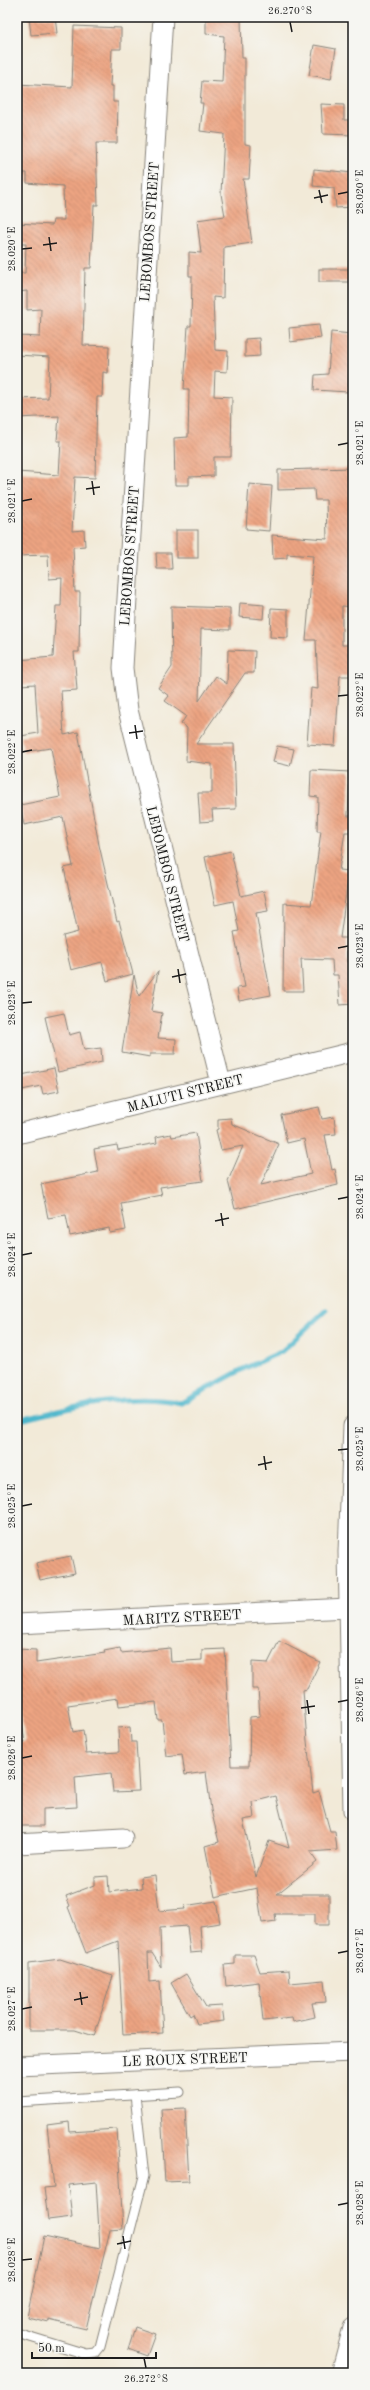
<svg xmlns="http://www.w3.org/2000/svg" width="370" height="2390" font-family="'Old Standard TT',serif">
<defs>
<pattern id="building-back-hatch" width="6" height="6" patternUnits="userSpaceOnUse"><rect width="6" height="6" fill="#eda482"/><path d="M-1 5l2 2M0 0l6 6M5-1l2 2" fill="none" stroke="#bf856a"/></pattern>
</defs>
<rect width="100%" height="100%" fill="#f6f6f2"/>
<filter id="ink" filterUnits="userSpaceOnUse"><feTurbulence type="fractalNoise" baseFrequency=".025" numOctaves="2"/><feDisplacementMap in="SourceGraphic" scale="8" xChannelSelector="R" yChannelSelector="G"/><feConvolveMatrix kernelMatrix="1 2 1 2 8 2 1 2 1" color-interpolation-filters="sRGB"/></filter>
<filter id="wash" filterUnits="userSpaceOnUse"><feTurbulence type="fractalNoise" baseFrequency=".012" numOctaves="4" result="noise"/><feDisplacementMap in="SourceGraphic" scale="16" xChannelSelector="R" yChannelSelector="G"/><feGaussianBlur stdDeviation="0.9" result="paint"/><feColorMatrix in="noise" values="0 0 0 0 0 0 0 0 0 0 0 0 0 0 0 0 0 1.4 0 .05"/><feComposite in="paint" operator="in"/></filter>
<g filter="url(#wash)">
<rect width="100%" height="100%" fill="#f2ead8"/>
<g fill="none" stroke-linecap="round" stroke-linejoin="round">
<path stroke="#4fb7cc" stroke-width="5" d="M17,1421C68,1408 129,1392 181,1403L243,1369L281,1352L326,1310"/>
</g>
<g id="blocks">
<g fill="url(#building-back-hatch)" fill-rule="evenodd">
<path d="M55,17L57,33L31,35L29,18Z"/>
<path d="M206,17H241L242,58H245V144L251,145L249,179H243L252,243L224,247L223,298L213,297L215,350L228,351L227,372L215,371L214,396L232,397L231,457H214V476L189,477V485H175L174,438L188,437L189,389H184L188,326H191L192,276H189V252L201,253L197,220L225,216L221,194L224,134L200,131L203,103H200L202,81L222,82L224,36L206,34Z"/>
<path d="M74,26L121,28V49H112L110,86H113V102H118L117,143H96L98,205H94L91,268H85L83,345L109,346L108,373L103,372L102,397H97L95,478L75,477L72,531L84,530L85,546L73,547L75,592H80L79,652H74L77,690L61,691L64,735L78,732L99,845L117,922L119,921L133,974L107,981L102,962L71,970L63,936L78,932L64,868L73,866L63,817L24,825L20,805L60,797L51,748L23,752L21,736L38,733L35,684L20,685L18,660L53,657L56,606H61L62,578L49,579L48,555L17,556V472L59,475L61,441H57L59,416L17,418V399L48,398L50,357L17,355V336L40,337L41,309L27,310V291L17,292V273H25L26,244H17V223L52,225L53,220H64L63,186L27,183V173H17V84L72,87Z"/>
<path d="M314,45L336,49L331,79L309,75Z"/>
<path d="M321,104L344,105V120H353V135L323,134Z"/>
<path d="M314,169L353,173V207L336,208L334,188L313,186Z"/>
<rect x="319" y="269" width="34" height="13"/>
<path d="M319,325L321,338L290,342L289,328Z"/>
<path d="M331,332L352,334L348,392L314,390L315,375L328,374Z"/>
<path d="M259,338L260,356L245,357V339Z"/>
<path d="M353,468V547L350,586H353V607L342,606V645H349L350,676H340L335,746L307,744L311,688L318,689L316,640H306L313,556L287,554V558L273,559L272,535L327,539L326,500H315L314,489L278,490V470Z"/>
<path d="M249,484L272,486L269,531L246,529Z"/>
<rect x="176" y="530" width="22" height="28"/>
<path d="M156,553H171L172,569H157Z"/>
<path d="M240,603L264,605L263,619L239,617Z"/>
<path d="M171,606L230,608V630L201,629L199,701L216,676L227,684L228,650L255,651L254,673H245L196,744H234L236,809L212,810L213,821L200,822L198,793H212V764L186,761L187,728L181,724L186,716L165,701L169,696L158,688L172,667Z"/>
<path d="M271,608L288,609V638L270,637Z"/>
<path d="M277,746L294,749L290,766L273,762Z"/>
<path d="M311,770L350,772L348,816H353V832H345L339,870L349,871L340,938H347V962H351L353,1004L340,1005L338,975H333L332,960L301,959L303,991H283L284,903L311,905L321,831H317L318,797L310,796Z"/>
<path d="M231,851L241,896L264,891L268,911L256,913L271,995L239,1001L237,988L245,987L234,932L239,931L233,901L215,905L205,857Z"/>
<path d="M158,971L151,1011L162,1013L158,1038L176,1039L175,1054H150V1057L122,1052L134,975L139,996Z"/>
<path d="M64,1013L69,1035L80,1032L84,1050L101,1048L102,1062L58,1072L45,1017Z"/>
<path d="M54,1068L59,1091L43,1094L41,1086L17,1091V1076Z"/>
<path d="M319,1107L322,1119L334,1117L336,1134L325,1135L332,1170L335,1169L338,1185L235,1209L228,1181L243,1146L221,1150L216,1130L218,1129V1119L231,1118L232,1124L279,1144L261,1185L311,1174L304,1139L287,1143L281,1115Z"/>
<path d="M196,1133L203,1181L160,1187L162,1195L121,1203L126,1230L110,1233L109,1228L70,1236L66,1215L48,1218L41,1184L98,1172L94,1149L117,1145L118,1150L157,1143L156,1137L171,1134L172,1137Z"/>
<path d="M71,1556L75,1573L40,1580L36,1563Z"/>
<path d="M279,1641L320,1662L307,1689L303,1690L307,1741L313,1793L319,1791L330,1831H335L337,1850L310,1852L317,1862L277,1894H329V1925H315V1914H275L276,1921L262,1923L257,1888L215,1897L205,1846L219,1842L211,1810L206,1772L185,1775L182,1754L166,1756L162,1720H158L156,1702L119,1706L118,1698L68,1705L73,1732L83,1730L86,1754L119,1752L118,1728L130,1727L131,1742H136L139,1791L113,1792L111,1773L75,1777L77,1807L43,1809V1826H19L18,1742H25L17,1685V1649L36,1650V1663L105,1653L104,1651L120,1648L121,1653L170,1648L171,1662L202,1660V1650L225,1649L231,1766H249L250,1717L260,1716L258,1689H252V1662L268,1663ZM276,1796L289,1848L269,1841L256,1877L243,1820L254,1818L252,1802Z"/>
<path d="M155,1875L159,1911L185,1909L184,1906L216,1901L220,1923L200,1926L202,1952L190,1953L187,1926L160,1928L161,1967L152,1953H148L149,1982L160,1981L163,2033L123,2035L118,1941L86,1953L68,1907L70,1906L66,1896L95,1885V1877L108,1876L109,1892L142,1888L141,1877Z"/>
<path d="M235,1955H254L260,1972L289,1970L290,1983L324,1980L326,2002L312,2003L315,2017L293,2022L292,2018L263,2021L259,1982L226,1986L224,1965L235,1964Z"/>
<path d="M60,1959L113,1976L94,2036L75,2030H29V1963Z"/>
<path d="M186,1974L206,2007L222,2006L224,2021L197,2024L193,2014L190,2016L171,1983Z"/>
<path d="M185,2108L189,2181L165,2182L161,2109Z"/>
<path d="M69,2122L70,2132L117,2129L123,2229L110,2230L86,2329L49,2320V2322L27,2317L44,2236L100,2248L96,2182L68,2185L72,2217L48,2220L44,2188L54,2187L47,2125Z"/>
<path d="M135,2327L155,2334L147,2356L128,2349Z"/>
</g>
</g>
</g>
<g filter="url(#ink)">
<use href="#blocks" fill-opacity="0" stroke="#87837a" stroke-width="1"/>
<g fill="none" stroke-linecap="round" stroke-linejoin="round">
<defs>
<g id="service">
<path d="M17,2102L180,2092"/>
<path d="M17,2333L86,2354L95,2353L100,2347L144,2176L135,2095"/>
</g>
<g id="minor">
<path d="M163,17L126,615L123,668L128,710L221,1083"/>
<path d="M17,1134L353,1052"/>
<path d="M353,1426L348,1552L353,1811"/>
<path d="M17,1624L348,1608"/>
<path d="M17,1844L123,1838"/>
<path d="M17,2066L353,2052"/>
<path d="M341,2373L353,2328"/>
</g>
</defs>
<use href="#service" stroke="#87837a" stroke-width="11"/>
<use href="#minor" stroke="#87837a" stroke-width="21"/>
<use href="#service" stroke="#fff" stroke-width="9"/>
<use href="#minor" stroke="#fff" stroke-width="19"/>
</g>
</g>
<path fill="none" stroke="#1c1c1c" stroke-width="1.5" d="M290,22L292,32M319,190L322,203M338,194L348,192M314,198L328,195M49,237L51,251M43,245L57,243M22,249L32,248M338,445L348,443M92,481L94,495M86,489L100,487M22,501L32,499M338,696L348,695M135,725L137,739M129,733L143,731M22,752L32,750M338,948L348,946M178,969L180,983M172,977L186,974M22,1003L32,1002M338,1199L348,1197M221,1213L223,1226M215,1221L229,1218M22,1255L32,1253M338,1450L348,1449M264,1456L266,1470M258,1465L272,1462M22,1506L32,1504M307,1700L309,1714M338,1702L348,1700M301,1708L315,1706M22,1758L32,1756M338,1953L348,1951M80,1992L82,2005M74,2000L88,1997M22,2009L32,2007M338,2205L348,2203M123,2236L125,2249M117,2244L131,2241M22,2260L32,2259M144,2358L146,2368"/>
<g text-anchor="middle" stroke-width="3" stroke-linejoin="round" paint-order="stroke">
<g font-size="14" fill="#1c1c1c" stroke="#f6f6f2">
<text transform="translate(149 232) rotate(-86)" y="5">LEBOMBOS STREET</text>
<text transform="translate(129 556) rotate(-86)" y="5">LEBOMBOS STREET</text>
<text transform="translate(168 874) rotate(76)" y="5">LEBOMBOS STREET</text>
<text transform="translate(185 1093) rotate(-14)" y="5">MALUTI STREET</text>
<text transform="translate(182 1617) rotate(-3)" y="5">MARITZ STREET</text>
<text transform="translate(185 2059) rotate(-2)" y="5">LE ROUX STREET</text>
</g>
</g>
<rect width="370" height="2390" fill="none" stroke="#f6f6f2" stroke-width="44"/>
<path d="M32 2352v6h124v-6" fill="none" stroke="#1c1c1c" stroke-width="2"/>
<text x="38" y="2352" font-size="12" fill="#1c1c1c" stroke="#f6f6f2" stroke-width="3" paint-order="stroke">50 m</text>
<rect x="22" y="22" width="326" height="2346" fill="none" stroke="#1c1c1c" stroke-width="1.5"/>
<g font-size="10" text-anchor="middle" fill="#1c1c1c">
<text x="290" y="14">26.270°S</text>
<text transform="translate(359 192) rotate(-90)" y="4">28.020°E</text>
<text transform="translate(11 249) rotate(-90)" y="4">28.020°E</text>
<text transform="translate(359 443) rotate(-90)" y="4">28.021°E</text>
<text transform="translate(11 501) rotate(-90)" y="4">28.021°E</text>
<text transform="translate(359 695) rotate(-90)" y="4">28.022°E</text>
<text transform="translate(11 752) rotate(-90)" y="4">28.022°E</text>
<text transform="translate(359 946) rotate(-90)" y="4">28.023°E</text>
<text transform="translate(11 1003) rotate(-90)" y="4">28.023°E</text>
<text transform="translate(359 1197) rotate(-90)" y="4">28.024°E</text>
<text transform="translate(11 1255) rotate(-90)" y="4">28.024°E</text>
<text transform="translate(359 1449) rotate(-90)" y="4">28.025°E</text>
<text transform="translate(11 1506) rotate(-90)" y="4">28.025°E</text>
<text transform="translate(359 1700) rotate(-90)" y="4">28.026°E</text>
<text transform="translate(11 1758) rotate(-90)" y="4">28.026°E</text>
<text transform="translate(359 1951) rotate(-90)" y="4">28.027°E</text>
<text transform="translate(11 2009) rotate(-90)" y="4">28.027°E</text>
<text transform="translate(359 2203) rotate(-90)" y="4">28.028°E</text>
<text transform="translate(11 2260) rotate(-90)" y="4">28.028°E</text>
<text x="146" y="2382">26.272°S</text>
</g>
</svg>
